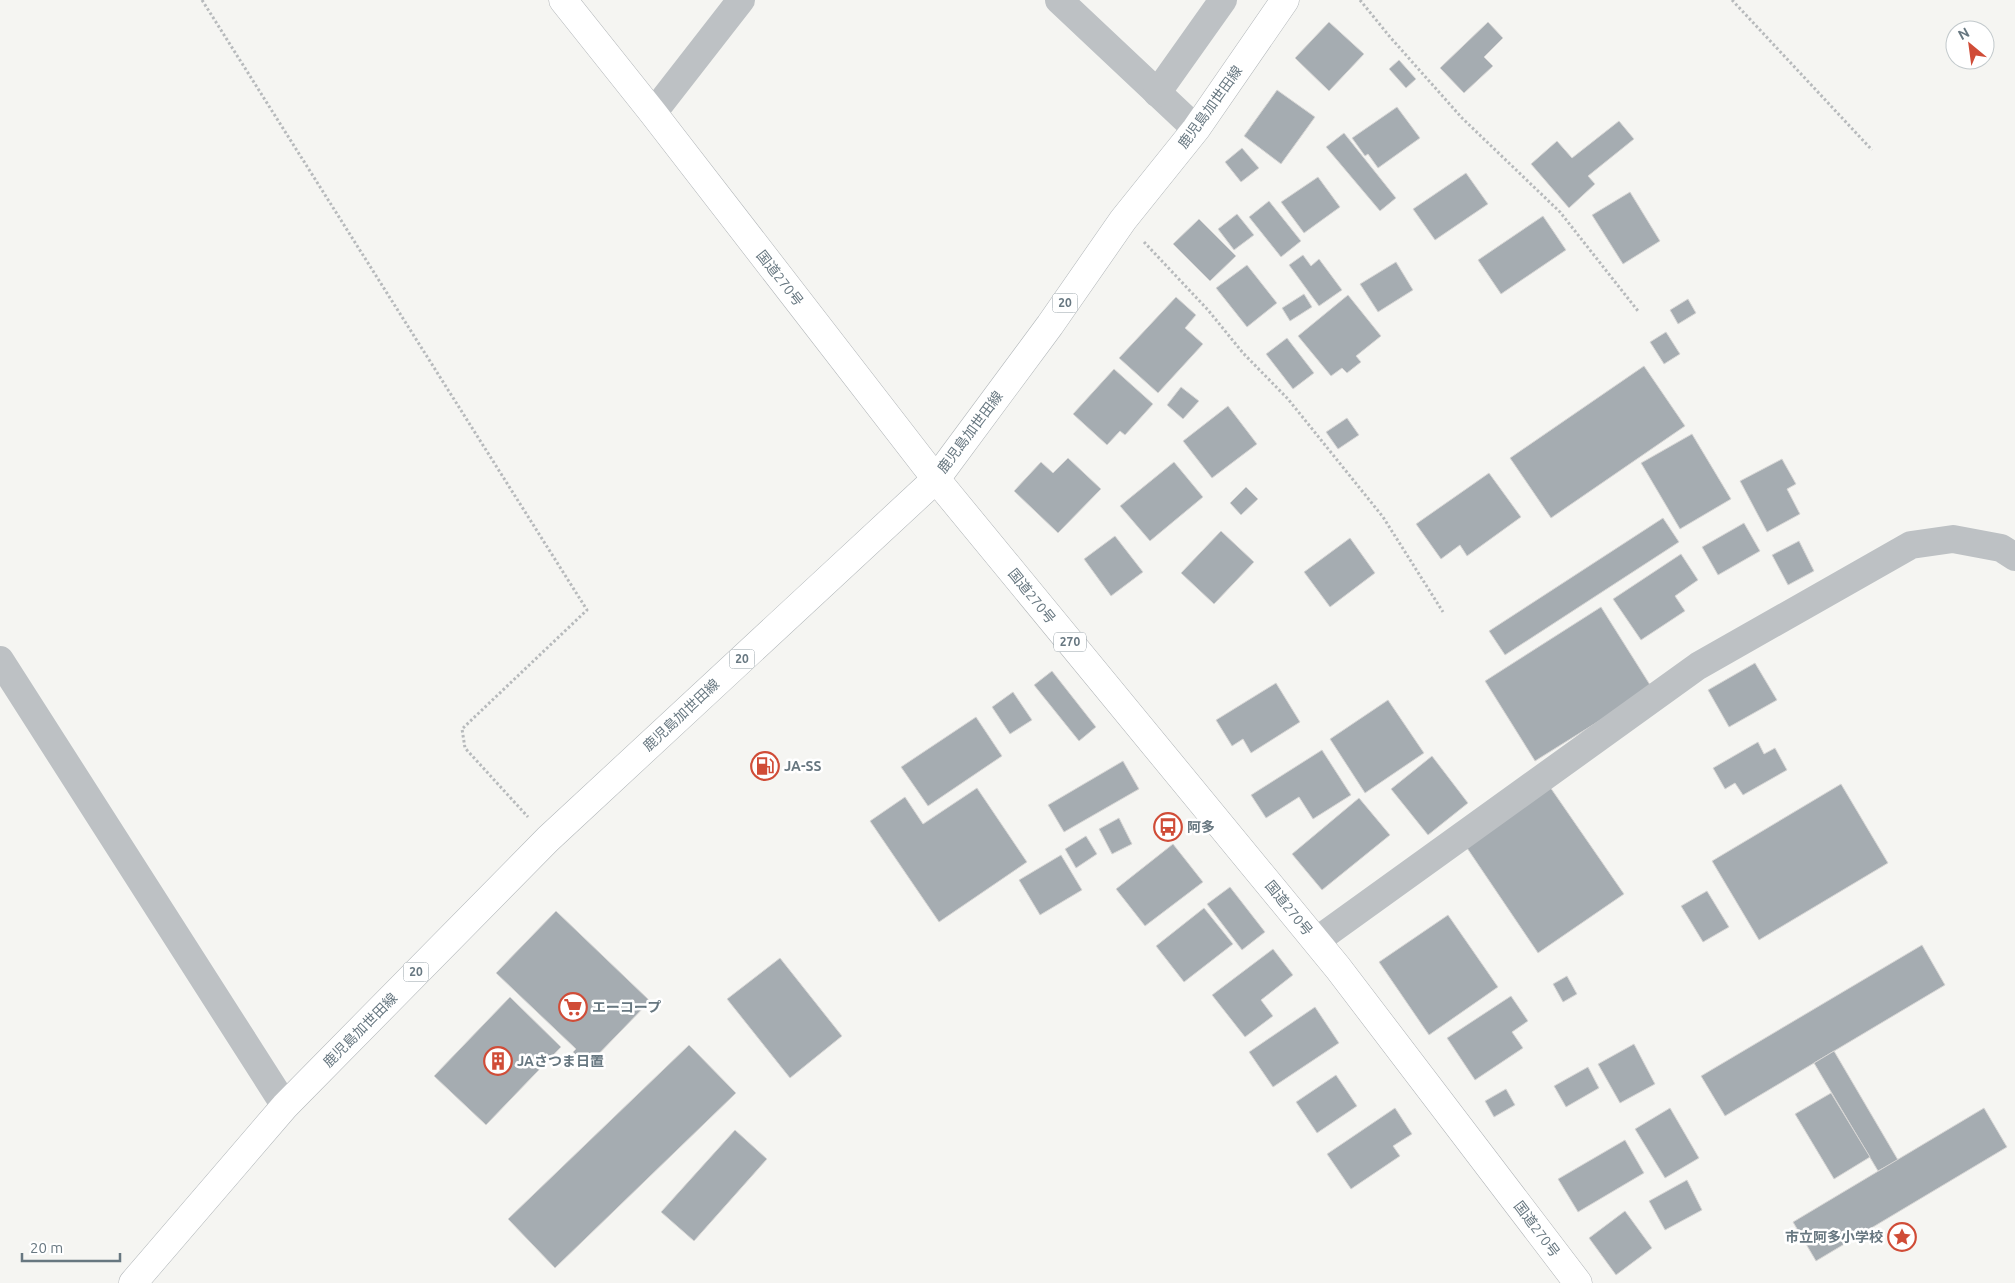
<svg xmlns="http://www.w3.org/2000/svg" width="2015" height="1283" font-family="Ubuntu,'Noto Sans JP',sans-serif">
<rect width="100%" height="100%" fill="#f5f5f2"/>
<g fill="#a5acb1" stroke="#d7d6d5">
<path d="M1329,22L1364,54L1329,91L1295,58Z"/>
<path d="M1488,22L1503,38L1484,57L1493,66L1464,93L1440,68Z"/>
<path d="M1399,60L1416,79L1406,88L1389,69Z"/>
<path d="M1277,90L1315,117L1281,164L1244,136Z"/>
<path d="M1397,107L1420,138L1378,168L1368,154L1365,156L1352,138Z"/>
<path d="M1619,121L1634,139L1588,176L1595,184L1569,208L1531,164L1557,141L1572,158Z"/>
<path d="M1344,133L1396,198L1380,211L1326,147Z"/>
<path d="M1242,148L1259,168L1241,182L1225,162Z"/>
<path d="M1466,173L1488,204L1435,240L1413,209Z"/>
<path d="M1318,177L1340,207L1304,233L1281,202Z"/>
<path d="M1630,192L1660,241L1623,264L1592,215Z"/>
<path d="M1269,201L1301,241L1281,257L1249,217Z"/>
<path d="M1237,214L1254,235L1234,250L1218,229Z"/>
<path d="M1543,216L1566,250L1501,294L1478,260Z"/>
<path d="M1199,219L1236,256L1210,281L1173,244Z"/>
<path d="M1303,255L1311,266L1319,259L1342,290L1319,306L1289,265Z"/>
<path d="M1396,262L1413,290L1378,312L1360,284Z"/>
<path d="M1247,265L1277,303L1247,327L1216,288Z"/>
<path d="M1304,294L1312,307L1290,321L1282,308Z"/>
<path d="M1348,295L1381,336L1356,356L1361,362L1347,373L1342,368L1331,376L1298,336Z"/>
<path d="M1176,297L1196,315L1185,328L1203,344L1158,393L1119,358Z"/>
<path d="M1688,299L1696,313L1678,324L1670,310Z"/>
<path d="M1666,332L1680,354L1664,364L1650,342Z"/>
<path d="M1287,338L1314,373L1293,389L1266,354Z"/>
<path d="M1644,366L1685,426L1551,518L1510,458Z"/>
<path d="M1114,369L1153,404L1125,435L1120,431L1107,445L1073,414Z"/>
<path d="M1181,387L1199,401L1183,419L1167,405Z"/>
<path d="M1228,406L1257,444L1212,478L1183,441Z"/>
<path d="M1347,418L1359,435L1338,449L1326,432Z"/>
<path d="M1692,434L1731,499L1680,529L1641,463Z"/>
<path d="M1068,458L1101,489L1058,533L1014,491L1041,462L1053,473Z"/>
<path d="M1782,459L1796,484L1787,489L1800,514L1767,532L1740,481Z"/>
<path d="M1174,462L1203,497L1150,541L1120,506Z"/>
<path d="M1489,473L1521,517L1467,556L1460,545L1441,559L1416,524Z"/>
<path d="M1246,487L1258,499L1241,515L1230,503Z"/>
<path d="M1663,518L1679,542L1505,655L1489,631Z"/>
<path d="M1744,523L1760,551L1718,575L1702,547Z"/>
<path d="M1221,531L1254,562L1214,604L1181,573Z"/>
<path d="M1115,536L1143,572L1111,596L1084,559Z"/>
<path d="M1350,538L1375,573L1330,607L1304,572Z"/>
<path d="M1799,541L1814,571L1788,585L1772,555Z"/>
<path d="M1681,554L1698,580L1675,596L1685,611L1641,640L1613,599Z"/>
<path d="M1601,607L1652,688L1535,761L1485,681Z"/>
<path d="M1755,663L1777,700L1729,727L1708,690Z"/>
<path d="M1052,671L1096,727L1079,741L1034,685Z"/>
<path d="M1276,683L1300,722L1251,753L1243,739L1232,746L1216,720Z"/>
<path d="M1013,692L1032,720L1010,734L992,707Z"/>
<path d="M1388,700L1424,753L1365,793L1330,739Z"/>
<path d="M976,717L1002,756L928,806L901,767Z"/>
<path d="M1758,742L1764,754L1775,748L1787,770L1743,795L1735,783L1725,789L1713,768Z"/>
<path d="M1322,750L1351,795L1313,819L1299,797L1266,818L1251,795Z"/>
<path d="M1432,756L1468,803L1428,835L1391,789Z"/>
<path d="M1123,761L1139,789L1064,832L1048,805Z"/>
<path d="M1841,784L1888,863L1759,940L1712,861Z"/>
<path d="M1550,787L1624,894L1538,953L1465,845Z"/>
<path d="M977,788L1027,862L939,922L870,821L905,797L923,824Z"/>
<path d="M1359,798L1390,835L1322,890L1292,854Z"/>
<path d="M1119,818L1132,844L1112,854L1099,829Z"/>
<path d="M1086,836L1097,854L1076,868L1065,849Z"/>
<path d="M1173,844L1203,882L1145,926L1116,889Z"/>
<path d="M1061,855L1082,890L1040,915L1019,880Z"/>
<path d="M1230,887L1265,932L1242,950L1207,904Z"/>
<path d="M1707,891L1729,927L1703,942L1681,906Z"/>
<path d="M1204,908L1233,944L1184,982L1156,946Z"/>
<path d="M556,911L650,1001L587,1066L573,1052L576,1049L496,973Z"/>
<path d="M1448,915L1498,987L1429,1035L1379,962Z"/>
<path d="M1922,945L1945,985L1725,1116L1701,1076Z"/>
<path d="M1273,949L1293,975L1261,1000L1273,1016L1245,1037L1212,995Z"/>
<path d="M780,958L842,1036L790,1078L727,999Z"/>
<path d="M1567,976L1577,994L1563,1002L1553,984Z"/>
<path d="M1511,996L1528,1021L1512,1032L1523,1048L1475,1080L1447,1038Z"/>
<path d="M510,997L561,1047L486,1125L434,1076Z"/>
<path d="M1315,1007L1339,1043L1273,1087L1249,1052Z"/>
<path d="M1634,1044L1655,1084L1620,1103L1598,1064Z"/>
<path d="M689,1045L736,1093L555,1268L508,1219Z"/>
<path d="M1834,1051L1898,1160L1878,1171L1814,1063Z"/>
<path d="M1588,1067L1599,1088L1566,1107L1554,1086Z"/>
<path d="M1336,1075L1357,1106L1317,1133L1296,1102Z"/>
<path d="M1506,1089L1515,1105L1494,1117L1485,1101Z"/>
<path d="M1831,1093L1870,1157L1834,1179L1795,1114Z"/>
<path d="M1395,1108L1412,1134L1393,1146L1400,1156L1351,1189L1327,1154Z"/>
<path d="M1670,1108L1699,1158L1665,1178L1635,1129Z"/>
<path d="M1984,1108L2007,1147L1816,1261L1793,1222Z"/>
<path d="M735,1130L767,1159L694,1241L661,1212Z"/>
<path d="M1625,1140L1644,1173L1578,1212L1558,1179Z"/>
<path d="M1687,1180L1702,1210L1665,1230L1649,1201Z"/>
<path d="M1625,1211L1652,1248L1616,1275L1589,1238Z"/>
</g>
<g fill="none" stroke-linecap="round" stroke-linejoin="round">
<defs>
<path id="major" d="M133,1283L285,1106L548,839L936,479L1050,325L1123,220L1196,129L1285,0"/>
<path id="highway" d="M563,0L653,113L936,479L1338,968L1578,1283"/>
</defs>
<use href="#major" stroke="#b0b5b8" stroke-width="29"/>
<use href="#highway" stroke="#b0b4b7" stroke-width="29"/>
<g stroke="#b7babc" stroke-width="3" stroke-dasharray="2.5 2.5" stroke-linecap="butt">
<path d="M202,0L587,610L462,729L465,748L528,817"/>
<path d="M1360,0L1390,37L1462,118L1560,212L1638,311"/>
<path d="M1732,0L1872,150"/>
<path d="M1144,242L1208,310L1243,353L1288,399L1383,517L1443,612"/>
</g>
<g stroke="#bdc1c4" stroke-width="28">
<path d="M1059,0L1196,129"/>
<path d="M1157,93L1223,0"/>
<path d="M653,113L741,0"/>
<path d="M0,660L285,1106"/>
<path d="M1316,941L1698,666L1911,545L1953,539L2001,548L2015,557"/>
</g>
<use href="#major" stroke="#fff" stroke-width="28"/>
<use href="#highway" stroke="#fff" stroke-width="28"/>
</g>
<defs>
<symbol id="fuel-ring" viewBox="-11 -11 22 22"><circle r="9.5" fill="#fff" stroke="#d04c37" stroke-width="1.5"/><path d="M-5.5-6h7V0h2V4h1.3V-2.5L3-4.5l.8-.8L6-3V5H2.5V1h-1V6h-7ZM-4.2-4.7v3.2H.2V-4.7Z" fill="#d04c37"/></symbol>
<symbol id="bus-ring" viewBox="-11 -11 22 22"><circle r="9.5" fill="#fff" stroke="#d04c37" stroke-width="1.5"/><path d="M-5-6H5V4H4V6H2V4H-2V6H-4V4H-5ZM-3.5-4V0h7V-4ZM-3.5 1.2v1.5H-2V1.2ZM2 1.2v1.5H3.5V1.2Z" fill="#d04c37"/></symbol>
<symbol id="supermarket-ring" viewBox="-11 -11 22 22"><circle r="9.5" fill="#fff" stroke="#d04c37" stroke-width="1.5"/><path d="M-6-5.5h2.5l.6 2H6L4.5 2H-2.5L-4.4-4H-6ZM-1.5 3.2a1.3 1.3 0 1 0 .1 0ZM3 3.2a1.3 1.3 0 1 0 .1 0Z" fill="#d04c37"/></symbol>
<symbol id="building-ring" viewBox="-11 -11 22 22"><circle r="9.5" fill="#fff" stroke="#d04c37" stroke-width="1.5"/><path d="M-4-6H4V6H1V3H-1V6H-4ZM-2.5-4.3h1.7v1.8h-1.7ZM.8-4.3h1.7v1.8H.8ZM-2.5-1h1.7V.8h-1.7ZM.8-1h1.7V.8H.8Z" fill="#d04c37"/></symbol>
<symbol id="sight-ring" viewBox="-11 -11 22 22"><circle r="9.5" fill="#fff" stroke="#d04c37" stroke-width="1.5"/><path d="M0-6L1.8-2.2L6-1.7L2.9 1.2L3.7 5.4L0 3.3L-3.7 5.4L-2.9 1.2L-6-1.7L-1.8-2.2Z" fill="#d04c37"/></symbol>
</defs>
<g fill-rule="evenodd">
<use href="#fuel-ring" x="749" y="750" width="32" height="32"/>
<use href="#bus-ring" x="1152" y="811" width="32" height="32"/>
<use href="#supermarket-ring" x="557" y="991" width="32" height="32"/>
<use href="#building-ring" x="482" y="1045" width="32" height="32"/>
<use href="#sight-ring" x="1886" y="1221" width="32" height="32"/>
</g>
<g text-anchor="middle" stroke-width="5" stroke-linejoin="round" paint-order="stroke">
<g fill="#fff" stroke="#95a0a6" stroke-width="1">
<rect x="1052.5" y="293.5" width="25" height="19" rx="4"/>
<rect x="1054" y="632.5" width="32" height="19" rx="4"/>
<rect x="729.5" y="649.5" width="25" height="19" rx="4"/>
<rect x="403.5" y="962.5" width="25" height="19" rx="4"/>
</g>
<g font-size="12" font-weight="bold" fill="#677780">
<text x="1065" y="307">20</text>
<text x="1070" y="646">270</text>
<text x="742" y="663">20</text>
<text x="416" y="976">20</text>
</g>
<g font-size="14" fill="#677780" stroke="#fff">
<text transform="translate(1210 107) rotate(-54)" y="5">鹿児島加世田線</text>
<text transform="translate(780 278) rotate(52)" y="5">国道270号</text>
<text transform="translate(970 432) rotate(-53)" y="5">鹿児島加世田線</text>
<text transform="translate(1032 596) rotate(51)" y="5">国道270号</text>
<text transform="translate(681 715) rotate(-43)" y="5">鹿児島加世田線</text>
<text transform="translate(1289 908) rotate(51)" y="5">国道270号</text>
<text transform="translate(360 1030) rotate(-45)" y="5">鹿児島加世田線</text>
<text transform="translate(1537 1229) rotate(53)" y="5">国道270号</text>
</g>
<g font-size="14" font-weight="bold" fill="#677780" stroke="#fff" text-anchor="start">
<text x="784" y="771">JA-SS</text>
<text x="1187" y="832">阿多</text>
<text x="592" y="1012">エーコープ</text>
<text x="517" y="1066">JAさつま日置</text>
<text x="1883" y="1242" text-anchor="end">市立阿多小学校</text>
</g>
</g>
<g transform="translate(1970 45) rotate(331)"><circle r="24" fill="#ffffff" stroke="#c2c9cc"/>
<path d="M0-4L9 19L0 12L-9 19Z" fill="#d04c37"/>
<text y="-8" font-size="14" font-weight="bold" text-anchor="middle" fill="#677780">N</text>
</g>
<path d="M22 1253v8h98v-8" fill="none" stroke="#677780" stroke-width="2.5"/>
<text x="30" y="1253" font-size="15" fill="#677780" stroke="#ffffff" stroke-width="4" paint-order="stroke">20 m</text>
</svg>
